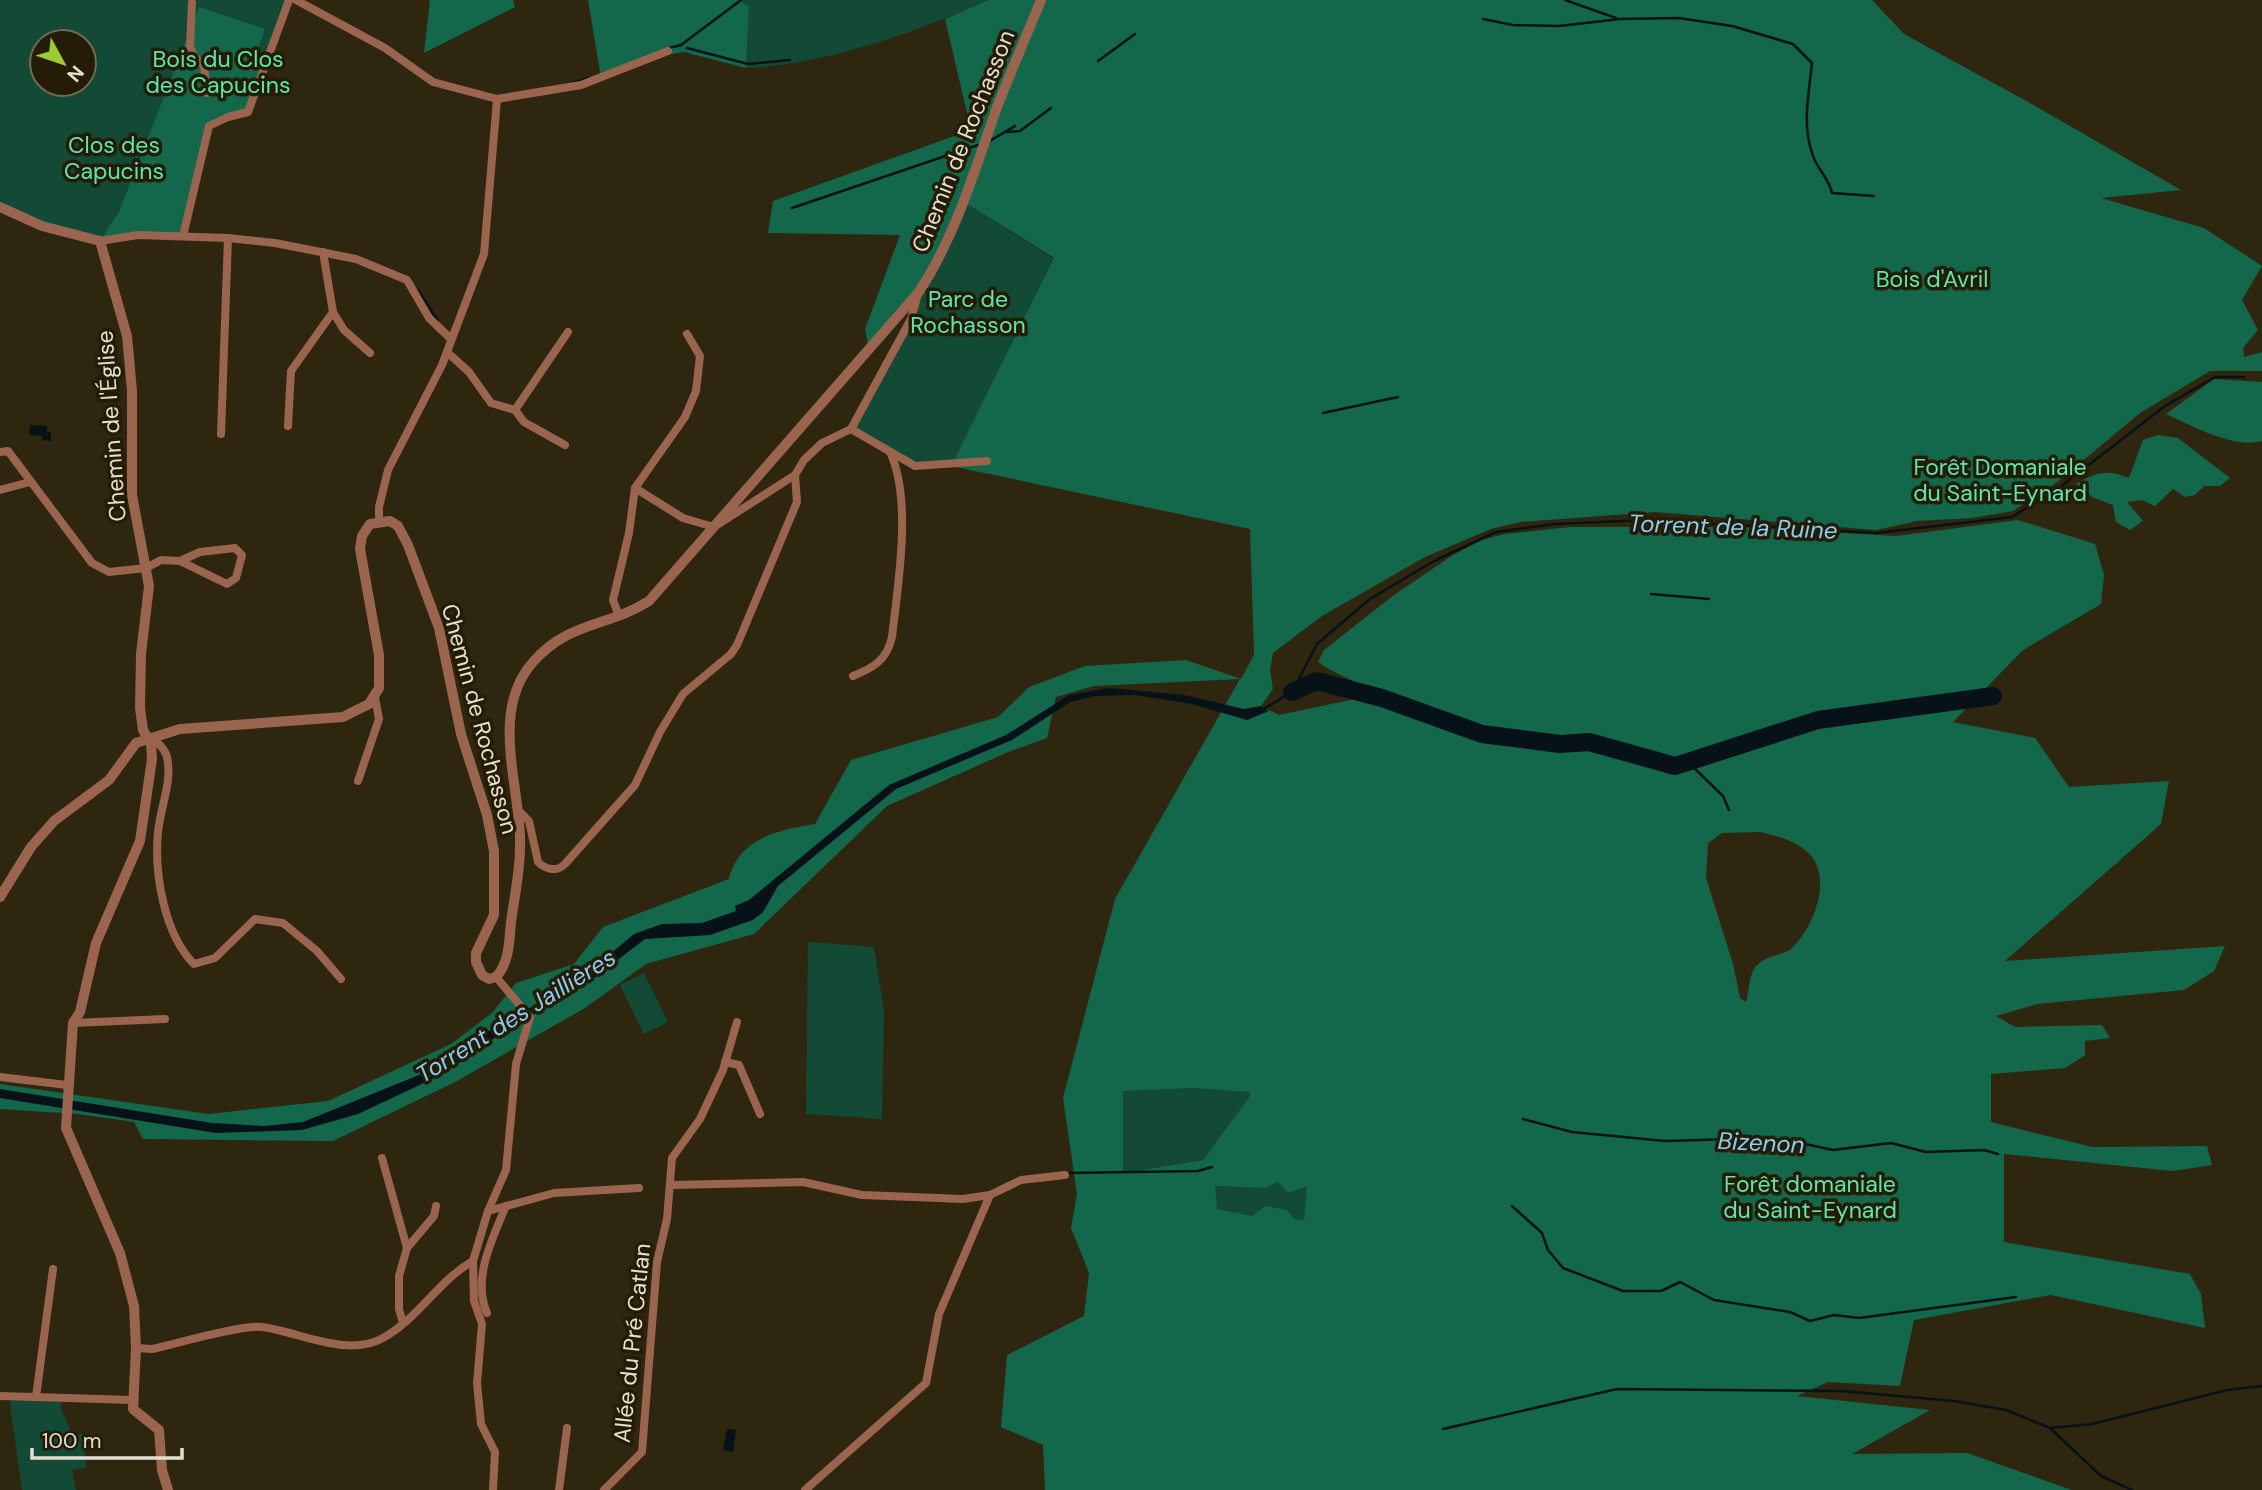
<svg xmlns="http://www.w3.org/2000/svg" width="2262" height="1490" font-family="'DM Sans',sans-serif">
<rect width="100%" height="100%" fill="#2f2610"/>
<g fill="#124a36" fill-rule="evenodd">
<path d="M0,0H289L248,112L209,127L100,241L0,207ZM42,42H84V84H42Z"/>
<path d="M739,0H988C916,32 825,65 746,68L749,7Z"/>
<path d="M964,202L1054,259L951,466L925,467L851,429L888,365Z"/>
<path d="M808,942L874,947L884,1010L882,1119L806,1114Z"/>
<path d="M644,973L668,1022L644,1034L620,985Z"/>
<path d="M1194,1088L1250,1091L1251,1095L1203,1160L1123,1173V1091Z"/>
<path d="M1278,1182L1307,1186L1304,1220L1252,1216L1217,1209L1214,1186L1265,1188Z"/>
<path d="M12,1400L62,1402L60,1407L73,1435L83,1434L86,1468L72,1470L76,1490H22L10,1404Z"/>
</g>
<g fill="#13684b" fill-rule="evenodd">
<path d="M430,0H513L515,7L424,53Z"/>
<path d="M588,0H739L749,7L746,68L684,52L660,56L601,78Z"/>
<path d="M988,0H1872L1904,34L2037,107L2181,190L2101,198L2204,228L2262,266L2242,300L2258,330L2243,348L2244,357L2262,352V371H2210L2140,413L2057,482L2013,511L1972,518L1917,521L1876,530L1655,512L1520,522L1491,529L1425,557L1322,616L1273,653L1270,670L1273,689L1261,706L1279,715L1360,698L1386,705C1368,682 1341,679 1318,662L1324,650L1394,595L1453,555L1481,540L1505,534L1570,527H1740L1896,536L2018,520L2095,544L2104,575L2101,604L2023,650L1953,722L2035,738L2069,787L2169,781L2161,824L2005,961L2225,946L2214,971L2184,990L2037,1004L1996,1016L2015,1027L2102,1025L2110,1038L2085,1041V1055L2065,1068L1991,1074V1122L2092,1147L2207,1146L2212,1165L2173,1171L2004,1154V1242L2190,1274L2201,1294L2205,1328L2051,1295L1914,1320L1900,1386L1828,1382L1797,1396L1930,1410L1852,1454L1967,1453L2072,1490H1045L1043,1445L1001,1427L1007,1355L1084,1316L1089,1273L1071,1228L1077,1194L1063,1098L1115,899L1240,679L1094,686L1056,697L1047,738L1008,752L887,806L754,934L646,964L585,1008L455,1082L333,1141L143,1139L134,1122L78,1114L0,1109V1084L209,1114L328,1101L451,1044L492,1013L516,983L574,964L603,927L729,879C739,838 778,830 815,824L851,760L998,717L1029,687L1085,666L1186,660L1241,679L1254,655L1250,529L951,466L1054,258L964,202L928,277L869,349L865,329L900,235L768,233L773,201L971,130L945,19ZM1760,832C1775,836 1792,839 1805,850C1835,873 1815,925 1793,947C1785,956 1768,954 1756,966C1749,974 1749,992 1746,1002L1740,998L1733,964L1706,878L1708,843L1722,833ZM1194,1088L1250,1092V1096L1203,1160L1123,1173V1091ZM1278,1182L1288,1193L1307,1186L1304,1220L1294,1219L1287,1210L1266,1206L1252,1216L1217,1209L1215,1186L1265,1188Z"/>
<path d="M199,7L265,29L257,52L268,56L248,112L209,127L181,236L100,241L119,212Z"/>
<path d="M2214,379L2262,382V441C2233,449 2193,426 2166,414Z"/>
<path d="M2158,435L2178,438L2230,478L2220,486H2204L2195,495L2185,497L2173,489L2155,506L2142,500L2127,502L2143,521L2130,530L2116,522L2113,505L2092,497L2076,484C2096,472 2107,469 2129,478L2143,440Z"/>
</g>
<g fill="#061118">
<path d="M30,425L47,426V432H51V441L42,440V436L29,435Z"/>
<path d="M1109,688L1184,695L1244,709L1261,706L1269,711L1247,720L1192,704L1135,695L1096,696L1070,702L1012,740L896,789L778,886L763,912L753,920L710,935L645,939L585,985L506,1030L443,1074L358,1114L302,1130L216,1133L0,1098V1089L212,1123L264,1126L303,1122L424,1073L478,1037L578,981L634,934L662,924L702,923L736,911L735,906L749,900L889,785L1006,735L1069,695Z"/>
<path d="M727,1429L736,1430L733,1452L723,1450Z"/>
</g>
<g fill="none" stroke-linecap="round" stroke-linejoin="round">
<g stroke="#061118" stroke-width="2.5">
<path d="M1565,0L1616,18"/>
<path d="M1483,19L1513,25L1559,26L1620,19L1679,18L1732,26L1793,44L1812,63C1809,93 1802,124 1812,153C1816,168 1829,178 1832,193L1874,196"/>
<path d="M669,48L681,45L741,0"/>
<path d="M687,48L748,64L790,60"/>
<path d="M1098,61L1135,34"/>
<path d="M572,83L589,78"/>
<path d="M1006,132L1020,131L1051,108"/>
<path d="M988,142L1015,126"/>
<path d="M792,208L978,145"/>
<path d="M418,290L438,321"/>
<path d="M1323,413L1398,397"/>
<path d="M1651,594L1709,599"/>
<path d="M1262,710L1292,692L1317,644L1370,599L1434,561L1496,532L1555,524L1646,520L1877,533L2012,517L2060,487L2165,406L2215,377H2244"/>
<path d="M1688,762L1723,796L1729,810"/>
<path d="M1523,1119L1572,1132L1665,1141L1767,1138L1786,1147L1796,1142L1833,1150L1891,1143L1926,1152L1984,1150L1998,1154"/>
<path d="M1066,1173L1198,1171L1212,1167"/>
<path d="M1512,1206L1542,1233L1548,1250L1563,1268L1623,1291H1661L1680,1282L1714,1300L1790,1312L1810,1321L1834,1315L1859,1318L2016,1297"/>
<path d="M1443,1429L1617,1389L1842,1391L1954,1401L2006,1410L2050,1428L2092,1424L2227,1390L2262,1386"/>
<path d="M2051,1429L2101,1476L2132,1490"/>
</g>
<path stroke="#061118" stroke-width="18" d="M1292,692L1317,681L1382,698L1482,734L1560,744L1589,742L1675,766L1818,720L1993,696"/>
<g stroke="#9a644e" stroke-width="8">
<path d="M296,0L385,48L433,82L497,99L581,85L668,51"/>
<path d="M192,3L190,46L194,56L204,66L207,93"/>
<path d="M183,236L209,126L228,117L248,112L289,0"/>
<path d="M100,241L138,235L228,238L275,243L356,259L407,280L429,318L451,339"/>
<path d="M333,312L344,330L370,353"/>
<path d="M447,352L469,372L491,403L515,410L524,422L565,445"/>
<path d="M515,410L568,332"/>
<path d="M288,426L291,371L333,312L323,252"/>
<path d="M851,429L915,466L987,461"/>
<path d="M221,434L228,238"/>
<path d="M0,452L8,451L92,563L109,572L146,568L161,560L180,561L227,584L236,578L242,555L235,548L200,552L180,561"/>
<path d="M635,488L683,518L714,527L795,475"/>
<path d="M0,490L30,482"/>
<path d="M379,520V507L388,470L442,365L484,254L497,99"/>
<path d="M619,616L613,600L629,533L635,488L685,417L696,391L700,356L687,334"/>
<path d="M853,676C873,668 887,660 892,637C898,584 912,503 891,454"/>
<path d="M151,737C160,745 167,750 168,763C171,784 160,810 158,832C154,873 164,934 194,964L215,958L255,919L283,923L317,951L341,979"/>
<path d="M358,781L379,719L375,698"/>
<path d="M518,810L529,821L538,862C546,870 557,872 565,864L635,785L660,732L683,694L731,654L737,645L797,502L795,475L804,460L822,443L851,429L911,319L918,294"/>
<path d="M73,1023L165,1019"/>
<path d="M725,1062L739,1065L760,1114"/>
<path d="M0,1077L67,1085"/>
<path d="M382,1158L407,1248L399,1276V1309L403,1323"/>
<path d="M670,1185L803,1182L862,1195L963,1199L990,1195L1021,1180L1065,1175"/>
<path d="M488,1211L554,1193L639,1188"/>
<path d="M407,1248L434,1216L436,1206"/>
<path d="M487,1313C472,1279 492,1240 505,1208"/>
<path d="M136,1348L152,1349C175,1344 243,1324 262,1327C300,1332 347,1358 383,1338C418,1319 439,1280 473,1261"/>
<path d="M0,1396L132,1400"/>
<path d="M36,1397L53,1269"/>
<path d="M493,1490L495,1452L481,1424L477,1383L482,1324L474,1301L473,1261L488,1211L506,1170L516,1064L530,1017L496,977"/>
<path d="M559,1490L567,1428"/>
<path d="M604,1490L642,1452L657,1262L667,1219L672,1158L700,1119L723,1070L737,1022"/>
<path d="M805,1490L926,1383L939,1314L990,1195"/>
</g>
<g stroke="#9a644e" stroke-width="10">
<path d="M0,207L42,226L100,241L127,336L132,391V495L149,586L141,654L140,708L143,730L151,744L152,759L140,841L96,943L80,1012L73,1023L66,1128L120,1253L134,1306L136,1348L133,1409L159,1430L162,1470L168,1490"/>
<path d="M0,897L31,847L54,821L109,780L136,743L180,729L343,717L369,704L379,688V655L360,549L362,536L370,524L390,521L398,526L408,545L439,628L461,734L487,815L494,851V915L476,953V962L482,975L489,979L496,977C510,962 509,940 511,922C515,893 521,866 520,837C518,780 491,709 533,662C569,621 608,627 649,601L918,293C955,238 974,172 996,110C1010,73 1026,37 1041,0"/>
</g>
</g>
<g text-anchor="middle" stroke-width="7" stroke-linejoin="round" paint-order="stroke">
<g font-size="23" fill="#5ce6b1" stroke="#251c06">
<text x="218" y="67">Bois du Clos<tspan x="218" dy="26">des Capucins</tspan></text>
<text x="114" y="153">Clos des<tspan x="114" dy="26">Capucins</tspan></text>
<text x="1932" y="287">Bois d'Avril</text>
<text x="968" y="307">Parc de<tspan x="968" dy="26">Rochasson</tspan></text>
<text x="2000" y="475">Forêt Domaniale<tspan x="2000" dy="26">du Saint-Eynard</tspan></text>
<text x="1810" y="1192">Forêt domaniale<tspan x="1810" dy="26">du Saint-Eynard</tspan></text>
</g>
<g font-size="23" fill="#e4dfd1" stroke="#251c06">
<text transform="translate(963 141) rotate(-68)" y="8">Chemin de Rochasson</text>
<text transform="translate(111 426) rotate(-94)" y="8">Chemin de l'Église</text>
<text transform="translate(480 719) rotate(75)" y="8">Chemin de Rochasson</text>
<text transform="translate(632 1343) rotate(-84)" y="8">Allée du Pré Catlan</text>
</g>
<g font-size="24" font-style="italic" fill="#8bccf3" stroke="#251c06">
<text transform="translate(1733 527) rotate(2)" y="8">Torrent de la Ruine</text>
<text transform="translate(516 1016) rotate(-32)" y="8">Torrent des Jaillières</text>
<text transform="translate(1761 1143) rotate(3)" y="8">Bizenon</text>
</g>
</g>
<g transform="translate(63 63) rotate(130)"><circle r="33" fill="#251c06" stroke="#716a57" stroke-width="2"/>
<path d="M0-5L12 26L0 18L-12 26Z" fill="#9dca30"/>
<text y="-10" font-size="19" font-weight="bold" text-anchor="middle" fill="#e4dfd1">N</text>
</g>
<path d="M32 1448v10h150v-10" fill="none" stroke="#e4dfd1" stroke-width="3.5"/>
<text x="42" y="1448" font-size="21" fill="#e4dfd1" stroke="#251c06" stroke-width="5" paint-order="stroke">100 m</text>
</svg>
